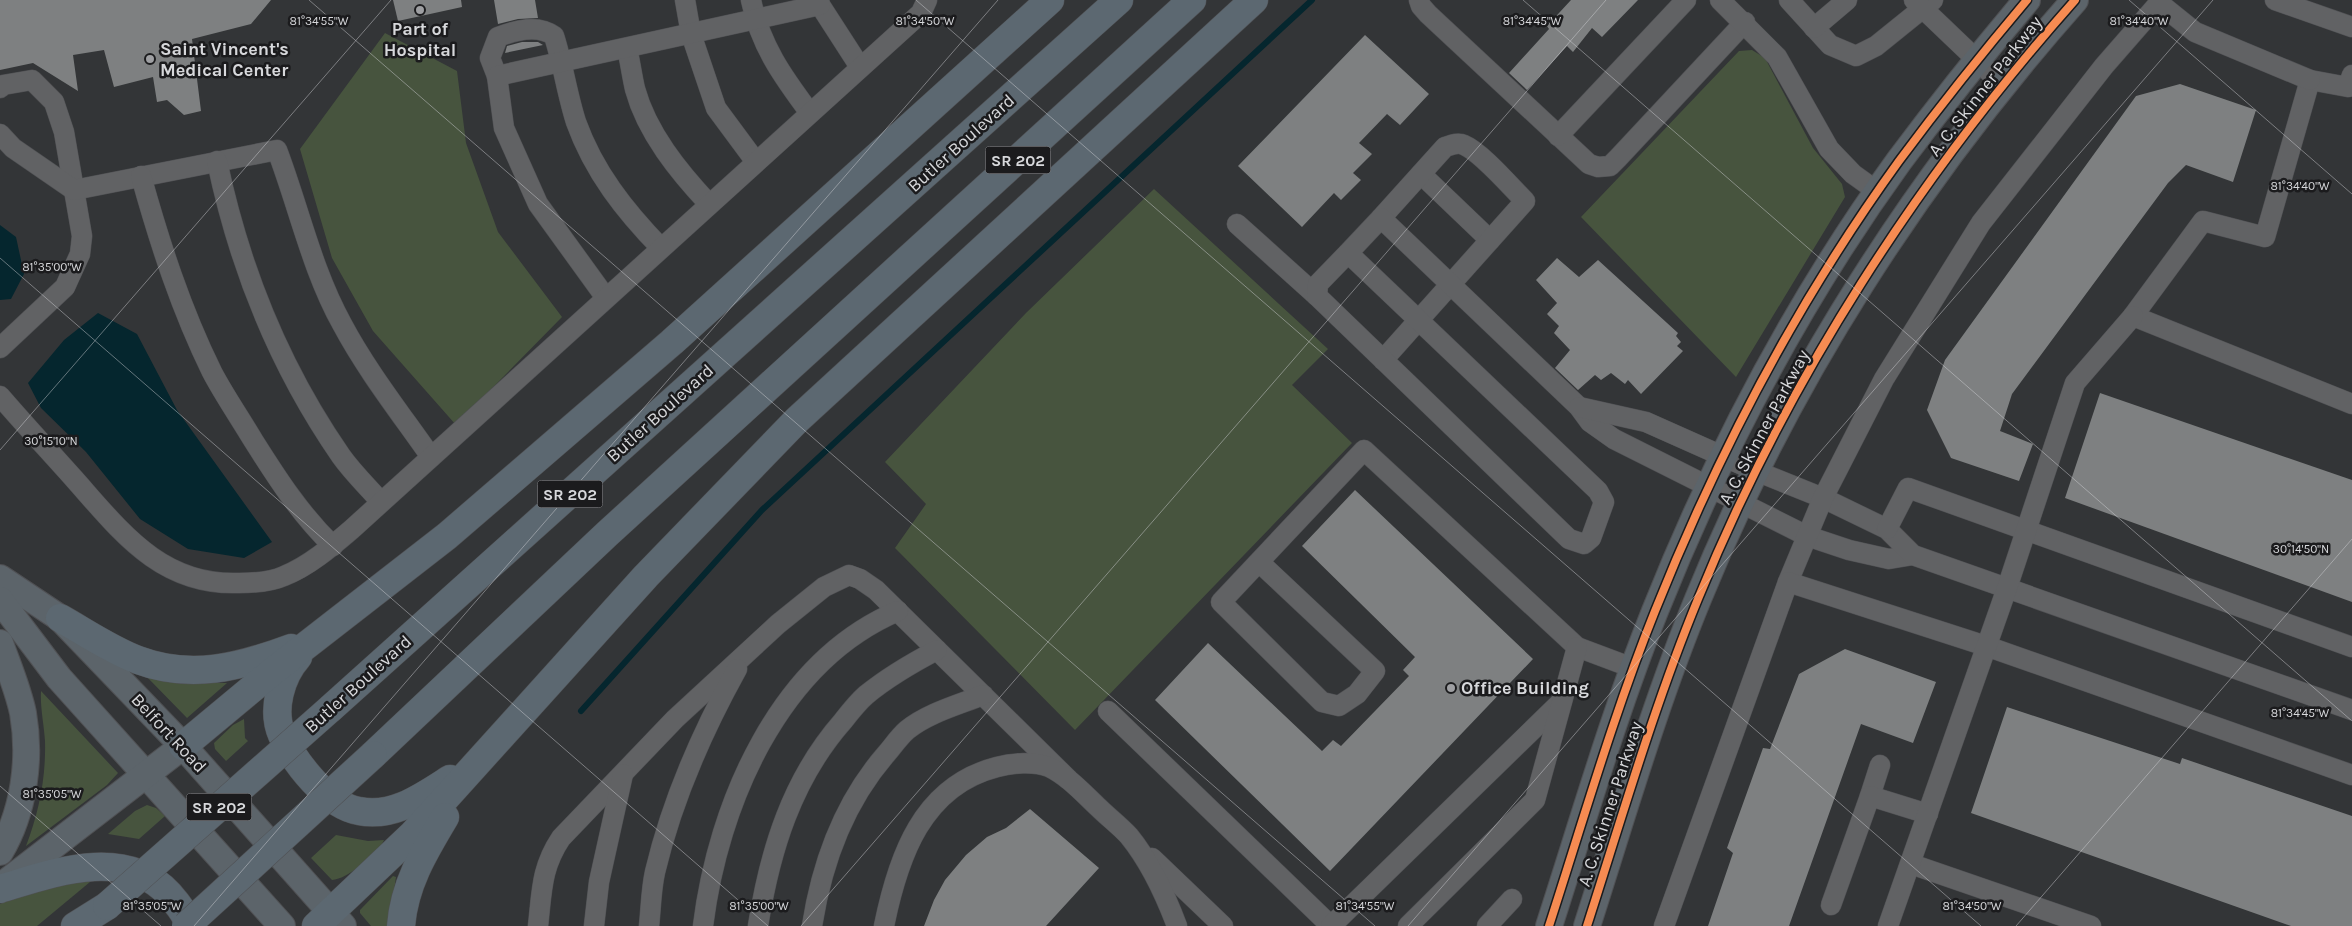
<svg xmlns="http://www.w3.org/2000/svg" width="2352" height="926" font-family="Karla,sans-serif">
<rect width="100%" height="100%" fill="#333537"/>
<g fill="#47543e">
<path d="M385,33L457,71L466,143L498,232L562,317L456,425L373,331L332,258L300,149Z"/>
<path d="M1752,50L1765,58L1813,148L1842,184L1845,197L1736,377L1581,217L1739,51Z"/>
<path d="M1154,189L1328,349L1292,385L1352,443L1075,730L895,548L926,504L885,462L1026,313Z"/>
<path d="M147,677L197,683H227L187,718Z"/>
<path d="M41,691L118,773L107,785L26,846C39,812 46,778 45,741C44,725 40,707 41,691Z"/>
<path d="M244,719L245,738L248,741L226,761L215,749L214,743L233,725Z"/>
<path d="M147,805L156,808L165,816L139,839L108,834L135,811Z"/>
<path d="M336,835L368,841L384,840C378,854 348,879 332,880L311,858Z"/>
<path d="M393,876L396,877L389,926H371L360,913V910Z"/>
<path d="M96,877L37,926H0V904L32,889Z"/>
</g>
<g fill="#05262e">
<path d="M0,225L16,237L24,274L11,299L0,300Z"/>
<path d="M98,313L137,334L177,410L272,542L244,558L188,549L140,519L86,452L41,408L28,383L64,340Z"/>
</g>
<g fill="none" stroke-linecap="round" stroke-linejoin="round">
<path stroke="#05262e" stroke-width="6" d="M581,711L762,510L1312,0"/>
</g>
<g fill="#7e8081">
<path d="M0,0H271L251,24L192,39L201,111L184,115L167,100L157,102L153,77L114,87L104,50L73,55L78,91L33,63L0,70Z"/>
<path d="M393,0H461L462,7L398,21Z"/>
<path d="M494,0H535L538,18L518,19L498,24Z"/>
<path d="M1571,0H1638L1602,37L1592,28L1573,52L1567,46L1527,90L1509,73L1549,29L1547,26Z"/>
<path d="M1365,35L1429,94L1400,125L1387,114L1359,143L1372,154L1353,173L1361,180L1341,200L1334,193L1302,227L1238,166Z"/>
<path d="M522,42H538L543,45L505,53L507,46Z"/>
<path d="M2180,84L2256,110L2233,182L2186,165L2168,183L2012,394L2000,431L2033,444L2019,481L1951,458L1927,410L1945,360L2136,96Z"/>
<path d="M1557,258L1579,277L1598,260L1678,333L1676,336L1681,342L1677,346L1683,351L1641,394L1628,380L1625,384L1611,373L1601,380L1595,375L1578,390L1555,368L1570,350L1554,333L1559,326L1547,314L1557,303L1536,280Z"/>
<path d="M2100,393L2352,480V602L2065,498Z"/>
<path d="M1355,490L1533,659L1330,871L1155,700L1208,643L1322,751L1333,740L1341,746L1409,676L1403,670L1415,657L1302,546Z"/>
<path d="M1845,649L1936,682L1913,743L1861,724L1789,926H1708L1733,853L1727,848L1763,748L1770,749L1799,674Z"/>
<path d="M2007,707L2180,764L2182,758L2352,816V926H2291L1971,813Z"/>
<path d="M1030,809L1099,868L1046,926H924L934,900L945,880L966,855L987,837L1006,828Z"/>
</g>
<g fill="none" stroke-linecap="round" stroke-linejoin="round">
<defs>
<g id="minor">
<path d="M685,0L691,34L716,108L756,162"/>
<path d="M751,0C760,45 783,77 810,113"/>
<path d="M819,0L820,5L860,67"/>
<path d="M1419,0L1421,6L1428,14L1589,164L1598,167L1610,166L1618,158L1745,22"/>
<path d="M1720,0L1777,57L1829,149L1853,174L1878,192"/>
<path d="M1789,0L1830,45L1856,56L1876,46L1933,0"/>
<path d="M1914,0L2003,85"/>
<path d="M2275,0L2352,27"/>
<path d="M1814,28L1847,0"/>
<path d="M627,48C630,61 632,76 635,89C647,133 679,172 709,204"/>
<path d="M2352,75L2348,87L2310,80L2265,237L2203,221L2133,316L2352,404"/>
<path d="M497,76L490,58L498,37C516,30 538,24 554,36C563,64 567,94 576,122C594,172 625,211 661,248"/>
<path d="M0,88L3,85L32,80L54,102L64,132L82,236L80,254L65,287L0,348"/>
<path d="M0,134L13,148L74,190L277,150C299,208 312,270 342,324C367,371 401,414 431,457"/>
<path d="M1558,136L1686,0"/>
<path d="M217,161C239,266 280,368 341,456C353,473 368,487 381,502"/>
<path d="M1421,174L1490,240"/>
<path d="M141,176C160,244 181,309 212,372C224,395 240,418 253,440C277,478 300,514 333,546"/>
<path d="M1381,218L1445,147C1451,145 1458,142 1464,145C1481,152 1511,187 1525,201L1383,360"/>
<path d="M1237,224L1317,296"/>
<path d="M1348,253L1318,284L1317,296L1569,539L1584,544L1591,538L1604,502L1598,491L1348,253L1381,218L1579,407L1590,422L1614,439L1807,536L1849,550L1889,559L1913,555"/>
<path d="M606,298L538,204L504,128L497,76L820,5"/>
<path d="M0,396C25,425 51,453 76,481C122,533 162,586 239,583C253,583 271,582 284,576C309,566 331,547 352,529L921,13L927,0"/>
<path d="M1579,407L1646,422L1756,471L1823,498L1887,529L1913,555L2352,710"/>
<path d="M1887,529L1908,488L2352,647"/>
<path d="M1259,562L1375,671L1357,694L1339,706L1322,702L1221,602L1364,450L1577,647L1633,668"/>
<path d="M1788,582L1823,498L1884,379L1981,223L2104,66L2159,3L2195,32L2310,80"/>
<path d="M1108,711L1331,926"/>
<path d="M1870,796L1880,765"/>
<path d="M1152,858L1223,926"/>
<path d="M1911,864L2091,926"/>
<path d="M1831,905L1870,796L1928,814"/>
<path d="M538,926C542,891 541,868 561,838L675,719L778,624L824,587L849,575L860,579L876,590L1068,779"/>
<path d="M594,926L599,882L623,774"/>
<path d="M649,926C651,908 651,890 655,872C672,800 701,734 737,669"/>
<path d="M703,926C718,805 778,662 898,611"/>
<path d="M758,926C770,850 792,779 843,721C850,712 858,702 866,695C888,677 912,663 937,650"/>
<path d="M812,926C822,862 844,802 887,753C893,746 899,737 907,730C928,713 958,705 983,695"/>
<path d="M884,926C898,857 922,786 997,767C1012,763 1034,761 1049,767C1068,776 1084,794 1099,808C1108,817 1120,826 1129,836C1151,863 1165,894 1177,926"/>
<path d="M1331,926L1562,701"/>
<path d="M1408,926L1535,800L1577,647"/>
<path d="M1487,926L1512,899"/>
<path d="M1664,926L1788,582L1986,646L2352,775"/>
<path d="M1888,926L2007,588L2075,383L2133,316"/>
</g>
<g id="major">
<path d="M0,578L60,618L183,746L343,926"/>
<path d="M0,600L59,678L282,926"/>
<path d="M0,643C8,666 18,689 23,713C31,759 24,812 0,852"/>
<path d="M0,887L183,746"/>
<path d="M1549,926C1583,821 1614,713 1655,611C1718,453 1799,299 1899,161C1940,106 1983,52 2027,0"/>
<path d="M1587,926C1622,817 1654,706 1698,599C1787,380 1918,177 2075,0"/>
</g>
<g id="highway">
<path d="M60,618C85,632 111,650 138,660C191,680 240,667 291,648"/>
<path d="M298,657C281,676 271,710 282,735C294,762 328,806 359,811C393,818 422,797 450,779"/>
<path d="M331,708L1119,0"/>
<path d="M183,746L272,672L447,536L672,342L1050,0"/>
<path d="M373,755L607,534L1192,0"/>
<path d="M0,889C53,873 124,846 169,894C177,903 186,914 190,926"/>
<path d="M75,926L107,906"/>
<path d="M316,926L413,834L646,576L797,420L1254,0"/>
<path d="M401,926C404,885 424,852 445,817"/>
</g>
</defs>
<use href="#minor" stroke="#505154" stroke-width="21"/>
<use href="#major" stroke="#505154" stroke-width="28"/>
<use href="#highway" stroke="#505154" stroke-width="29"/>
<use href="#minor" stroke="#616264" stroke-width="20"/>
<use href="#major" stroke="#5c646a" stroke-width="26"/>
<use href="#highway" stroke="#5c6871" stroke-width="28"/>
<defs>
<g id="highway-bridge">
<path d="M107,906L331,708"/>
<path d="M186,926L373,755"/>
</g>
</defs>
<use href="#highway-bridge" stroke="#505154" stroke-width="29" stroke-linecap="butt"/>
<use href="#highway-bridge" stroke="#5c6871" stroke-width="28"/>
<defs>
<g id="cycleway">
<path d="M1549,926C1583,821 1614,713 1655,611C1718,453 1799,299 1899,161C1940,106 1983,52 2027,0"/>
<path d="M1587,926C1622,817 1654,706 1698,599C1787,380 1918,177 2075,0"/>
</g>
</defs>
<use href="#cycleway" stroke="#1b1b1d" stroke-width="11"/>
<use href="#cycleway" stroke="#f68b52" stroke-width="8"/>
</g>
<path fill="none" stroke="#d7d8db" stroke-width="1" stroke-opacity="0.45" d="M309,0L1375,926M916,0L1981,926M1523,0L2352,721M2129,0L2352,194M0,258L768,926M0,450L391,0M0,786L161,926M194,926L998,0M801,926L1606,0M1408,926L2213,0M2016,926L2352,539"/>
<g fill="#9e9fa2" stroke="#1b1b1d" stroke-width="2">
<circle cx="420" cy="10" r="5"/>
<circle cx="150" cy="59" r="5"/>
<circle cx="1451" cy="688" r="5"/>
</g>
<g text-anchor="middle" stroke-width="5" stroke-linejoin="round" paint-order="stroke">
<g fill="#1b1b1d" stroke="#9f9fa2" stroke-width="1">
<rect x="985.5" y="146.5" width="65" height="27" rx="4"/>
<rect x="537.5" y="480.5" width="65" height="27" rx="4"/>
<rect x="186.5" y="793.5" width="65" height="27" rx="4"/>
</g>
<g font-size="16" font-weight="bold" fill="#d7d8db">
<text x="1018" y="166">SR 202</text>
<text x="570" y="500">SR 202</text>
<text x="219" y="813">SR 202</text>
</g>
<g font-size="18" font-weight="bold" fill="#d7d8db" stroke="#1b1b1d" text-anchor="start">
<text x="420" y="35" text-anchor="middle">Part of<tspan x="420" dy="21">Hospital</tspan></text>
<text x="160" y="55">Saint Vincent's<tspan x="160" dy="21">Medical Center</tspan></text>
<text x="1461" y="694">Office Building</text>
</g>
<g font-size="18" fill="#d7d8db" stroke="#1b1b1d">
<text transform="translate(1985 86) rotate(-52)" y="6">A. C. Skinner Parkway</text>
<text transform="translate(961 143) rotate(-42)" y="6">Butler Boulevard</text>
<text transform="translate(660 413) rotate(-42)" y="6">Butler Boulevard</text>
<text transform="translate(1764 427) rotate(-62)" y="6">A. C. Skinner Parkway</text>
<text transform="translate(358 684) rotate(-42)" y="6">Butler Boulevard</text>
<text transform="translate(169 733) rotate(47)" y="6">Belfort Road</text>
<text transform="translate(1610 804) rotate(-72)" y="6">A. C. Skinner Parkway</text>
</g>
</g>
<g font-size="12" text-anchor="middle" fill="#d7d8db" stroke="#1b1b1d" stroke-width="5" stroke-linejoin="round" paint-order="stroke">
<text x="319" y="25">81°34'55"W</text>
<text x="925" y="25">81°34'50"W</text>
<text x="1532" y="25">81°34'45"W</text>
<text x="2139" y="25">81°34'40"W</text>
<text x="2300" y="190">81°34'40"W</text>
<text x="52" y="271">81°35'00"W</text>
<text x="51" y="445">30°15'10"N</text>
<text x="2301" y="553">30°14'50"N</text>
<text x="2300" y="717">81°34'45"W</text>
<text x="52" y="798">81°35'05"W</text>
<text x="152" y="910">81°35'05"W</text>
<text x="759" y="910">81°35'00"W</text>
<text x="1365" y="910">81°34'55"W</text>
<text x="1972" y="910">81°34'50"W</text>
</g>
</svg>
